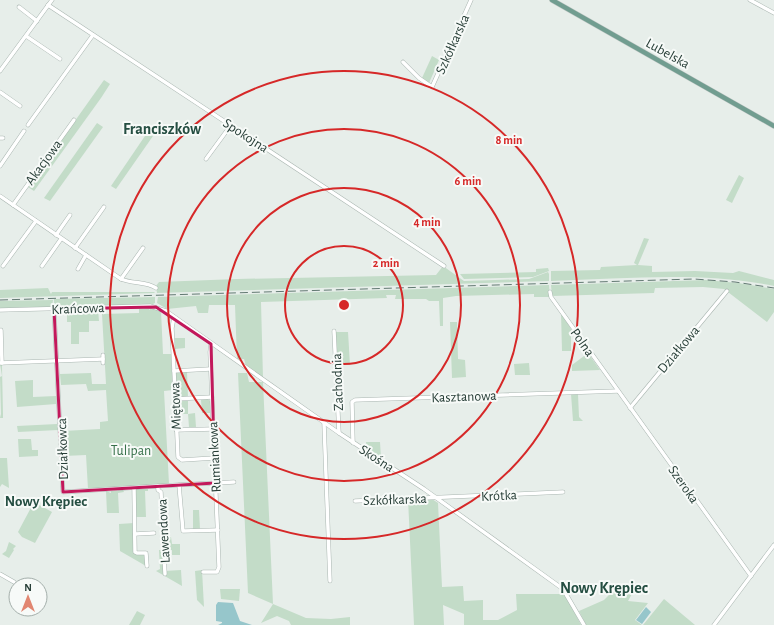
<svg xmlns="http://www.w3.org/2000/svg" width="774" height="625" font-family="'Alegreya Sans',sans-serif">
<rect width="100%" height="100%" fill="#e7eeea"/>
<g fill="#c3dcc8">
<path d="M432,56L439,60L429,83L422,78Z"/>
<path d="M104,80L110,84L101,98L34,191L28,187Z"/>
<path d="M97,123L103,127L50,201L44,198Z"/>
<path d="M147,133L153,136L116,189L111,186Z"/>
<path d="M739,175L744,178L732,203L726,200Z"/>
<path d="M644,238L649,239L638,265L652,266V272L695,271L733,273L739,271L774,280V286C701,271 625,279 551,281V271L600,270L601,267L637,265L634,263Z"/>
<path d="M443,266L464,281L529,279L548,272L549,274V281L157,293L156,286L159,282L237,279L436,275Z"/>
<path d="M548,268L549,271L533,277L464,279L460,274L536,272V269Z"/>
<path d="M706,280L738,283L774,289V312L767,322L724,289L703,287L655,288L654,293L552,296L551,285Z"/>
<path d="M549,285L550,297H534V294L456,296L443,298V326H440L439,301H429L426,299H395L396,295H386L387,298L261,302L263,378L246,366L244,359H237L235,305H209L208,313H198L196,306L167,309L157,303L158,297Z"/>
<path d="M48,288L51,294L52,292H155L154,293L0,298V290Z"/>
<path d="M155,297V303L153,304L54,307V299Z"/>
<path d="M53,300L52,307L0,309V301Z"/>
<path d="M151,308L161,311L163,354H171L173,390L164,391L169,484L88,489L86,455L64,456L63,431L100,429V422L108,421L106,390L88,391L86,384L61,385L60,374L91,373L92,384H106L102,314L139,313V309H149V310Z"/>
<path d="M98,310L99,321H89V332H79V344H71V322H67V311Z"/>
<path d="M561,312L571,329V351H562Z"/>
<path d="M450,322H457L458,359L465,360L466,377L452,378Z"/>
<path d="M335,332H348L350,365H337Z"/>
<path d="M174,338H185V348L175,349Z"/>
<path d="M588,353L600,370L572,371V365Z"/>
<path d="M529,363L530,375H515L514,364Z"/>
<path d="M0,364H2V367L3,414V418H0L1,414L0,377L2,376Z"/>
<path d="M187,372L188,397H176L175,373Z"/>
<path d="M238,373H247L249,382H263L273,604L306,618L331,619L350,617V625H291L289,621L277,616L261,623L273,604L248,593Z"/>
<path d="M33,380V397L56,396V404L17,407L15,381Z"/>
<path d="M571,394H578L579,417L583,421H573Z"/>
<path d="M208,399L210,401V413H202L201,400Z"/>
<path d="M177,401H188V414L195,413L196,427H189L188,414H178Z"/>
<path d="M57,424L58,430L18,432L17,426Z"/>
<path d="M18,439H31L32,450H38V456L19,457Z"/>
<path d="M366,442H380L381,458L367,449Z"/>
<path d="M0,458H7L9,488L2,484L0,487Z"/>
<path d="M135,489H148V491H145L146,517H136Z"/>
<path d="M123,490L124,492L118,493L119,513H107L106,491L111,493V491Z"/>
<path d="M408,499H432L438,503L442,587L463,586L464,601L483,600V620H498L517,610L516,594H565L581,625H464V614L443,605L444,625H414Z"/>
<path d="M34,502L52,512L35,543L22,537L18,532Z"/>
<path d="M193,510H199L200,529L193,530Z"/>
<path d="M134,523L135,553L145,555L146,566L120,551L119,524Z"/>
<path d="M164,537H171L172,544H180V555H172V550H165Z"/>
<path d="M9,542L16,546L13,549L14,550L9,558L2,554L6,551Z"/>
<path d="M159,550H163L164,571L181,570L182,586L156,571L160,569Z"/>
<path d="M202,570L204,607L197,600L195,571Z"/>
<path d="M220,589H240L239,601L221,599Z"/>
<path d="M612,592H633L628,601L648,603L635,620L642,625H586L579,611L604,600Z"/>
<path d="M664,599L695,625H643Z"/>
<path d="M137,611L145,615L140,625H129Z"/>
</g>
<g fill="#96c6cb">
<path d="M218,602L233,603L240,621L252,625H218L222,623V622L216,621V605Z"/>
<path d="M646,607L651,612L642,624L636,620Z"/>
</g>
<g fill="none" stroke-linecap="round" stroke-linejoin="round">
<defs>
<g id="minor">
<path d="M750,0L774,13"/>
<path d="M48,5L444,266"/>
<path d="M19,7L37,21"/>
<path d="M26,36L60,59"/>
<path d="M403,62L419,78L432,87L471,0"/>
<path d="M0,71L52,0"/>
<path d="M0,92L20,106"/>
<path d="M28,125L93,35"/>
<path d="M0,138H3"/>
<path d="M206,159L231,125"/>
<path d="M0,166L24,131"/>
<path d="M0,196L121,279C132,284 146,281 156,288"/>
<path d="M13,205L74,120"/>
<path d="M56,235L70,215"/>
<path d="M75,248L104,207"/>
<path d="M3,266L36,221"/>
<path d="M42,266L61,239"/>
<path d="M78,269L86,255"/>
<path d="M121,279L143,248"/>
<path d="M550,292L551,297L751,576"/>
<path d="M54,309L63,492L158,486V490L161,492L165,574"/>
<path d="M0,310L150,306L166,311L339,433L424,489L563,589L584,625"/>
<path d="M174,317L172,328L178,457L182,460L214,458"/>
<path d="M1,330L2,363"/>
<path d="M334,331L339,433"/>
<path d="M103,355V363"/>
<path d="M0,363L103,359"/>
<path d="M174,371L210,369"/>
<path d="M175,399L212,397"/>
<path d="M630,408L727,291"/>
<path d="M324,423L330,581"/>
<path d="M176,430L213,429"/>
<path d="M353,443L352,402L355,400L618,391"/>
<path d="M179,485L183,531L218,530"/>
<path d="M158,486L234,482"/>
<path d="M134,488L135,552L137,553H146L147,566"/>
<path d="M355,501L563,492"/>
<path d="M135,534L154,533"/>
<path d="M203,572H217L219,567L210,352L211,344"/>
<path d="M0,574L14,582"/>
<path d="M714,625L774,545"/>
</g>
<path id="major" d="M552,0L774,126"/>
</defs>
<use href="#minor" stroke="#aab6b1" stroke-width="4.5"/>
<use href="#major" stroke="#c3c9c7" stroke-width="5.5"/>
<use href="#minor" stroke="#fff" stroke-width="3.5"/>
<use href="#major" stroke="#719d90" stroke-width="4.5"/>
<path stroke="#627972" stroke-width="1" stroke-dasharray="8 4" stroke-linecap="butt" d="M0,300L694,279L735,282L774,288"/>
</g>
<path fill="none" stroke="#c2185b" stroke-width="3" stroke-linejoin="round" d="M156,307L211,344L215,483L63,492L54,309Z"/>
<g fill="none" stroke="#d62828" stroke-width="2">
<circle cx="344" cy="305" r="59"/>
<circle cx="344" cy="305" r="117"/>
<circle cx="344" cy="305" r="176"/>
<circle cx="344" cy="305" r="234"/>
</g>
<g text-anchor="middle" stroke-width="4" stroke-linejoin="round" paint-order="stroke">
<g font-size="14" fill="#273e37" stroke="#f7faf8">
<text transform="translate(452 44) rotate(-66)" y="5">Szkółkarska</text>
<text transform="translate(668 53) rotate(29)" y="5">Lubelska</text>
<text transform="translate(246 135) rotate(33)" y="5">Spokojna</text>
<text transform="translate(43 162) rotate(-54)" y="5">Akacjowa</text>
<text transform="translate(78 308) rotate(-2)" y="5">Krańcowa</text>
<text transform="translate(583 342) rotate(55)" y="5">Polna</text>
<text transform="translate(678 349) rotate(-50)" y="5">Działkowa</text>
<text transform="translate(337 382) rotate(-92)" y="5">Zachodnia</text>
<text transform="translate(464 396) rotate(-2)" y="5">Kasztanowa</text>
<text transform="translate(175 406) rotate(-92)" y="5">Miętowa</text>
<text transform="translate(62 449) rotate(-92)" y="5">Działkowca</text>
<text transform="translate(214 457) rotate(-93)" y="5">Rumiankowa</text>
<text transform="translate(377 458) rotate(33)" y="5">Skośna</text>
<text transform="translate(684 484) rotate(55)" y="5">Szeroka</text>
<text transform="translate(499 495) rotate(-3)" y="5">Krótka</text>
<text transform="translate(395 499) rotate(-2)" y="5">Szkółkarska</text>
<text transform="translate(163 531) rotate(-93)" y="5">Lawendowa</text>
</g>
<g font-size="14" fill="#36704a" stroke="#f7faf8">
<text x="131" y="455">Tulipan</text>
</g>
<g font-size="15" font-weight="bold" fill="#254e42" stroke="#f7faf8">
<text x="46" y="506">Nowy Krępiec</text>
</g>
<g font-size="16" font-weight="bold" fill="#254e42" stroke="#f7faf8">
<text x="162" y="134">Franciszków</text>
<text x="604" y="593">Nowy Krępiec</text>
</g>
</g>
<circle cx="344" cy="305" r="6" fill="#d62828" stroke="#f7faf8" stroke-width="2"/>
<g font-size="12" text-anchor="middle" font-weight="bold" fill="#d62828" stroke="#f7faf8" stroke-width="4" stroke-linejoin="round" paint-order="stroke">
<text x="509" y="144">8 min</text>
<text x="468" y="185">6 min</text>
<text x="427" y="226">4 min</text>
<text x="386" y="267">2 min</text>
</g>
<g transform="translate(28 597)"><circle r="19" fill="#f7faf8" stroke="#a4afab"/>
<path d="M0-3L7 15L0 10L-7 15Z" fill="#e18671"/>
<text y="-6" font-size="11" font-weight="bold" text-anchor="middle" fill="#273e37">N</text>
</g>
</svg>
